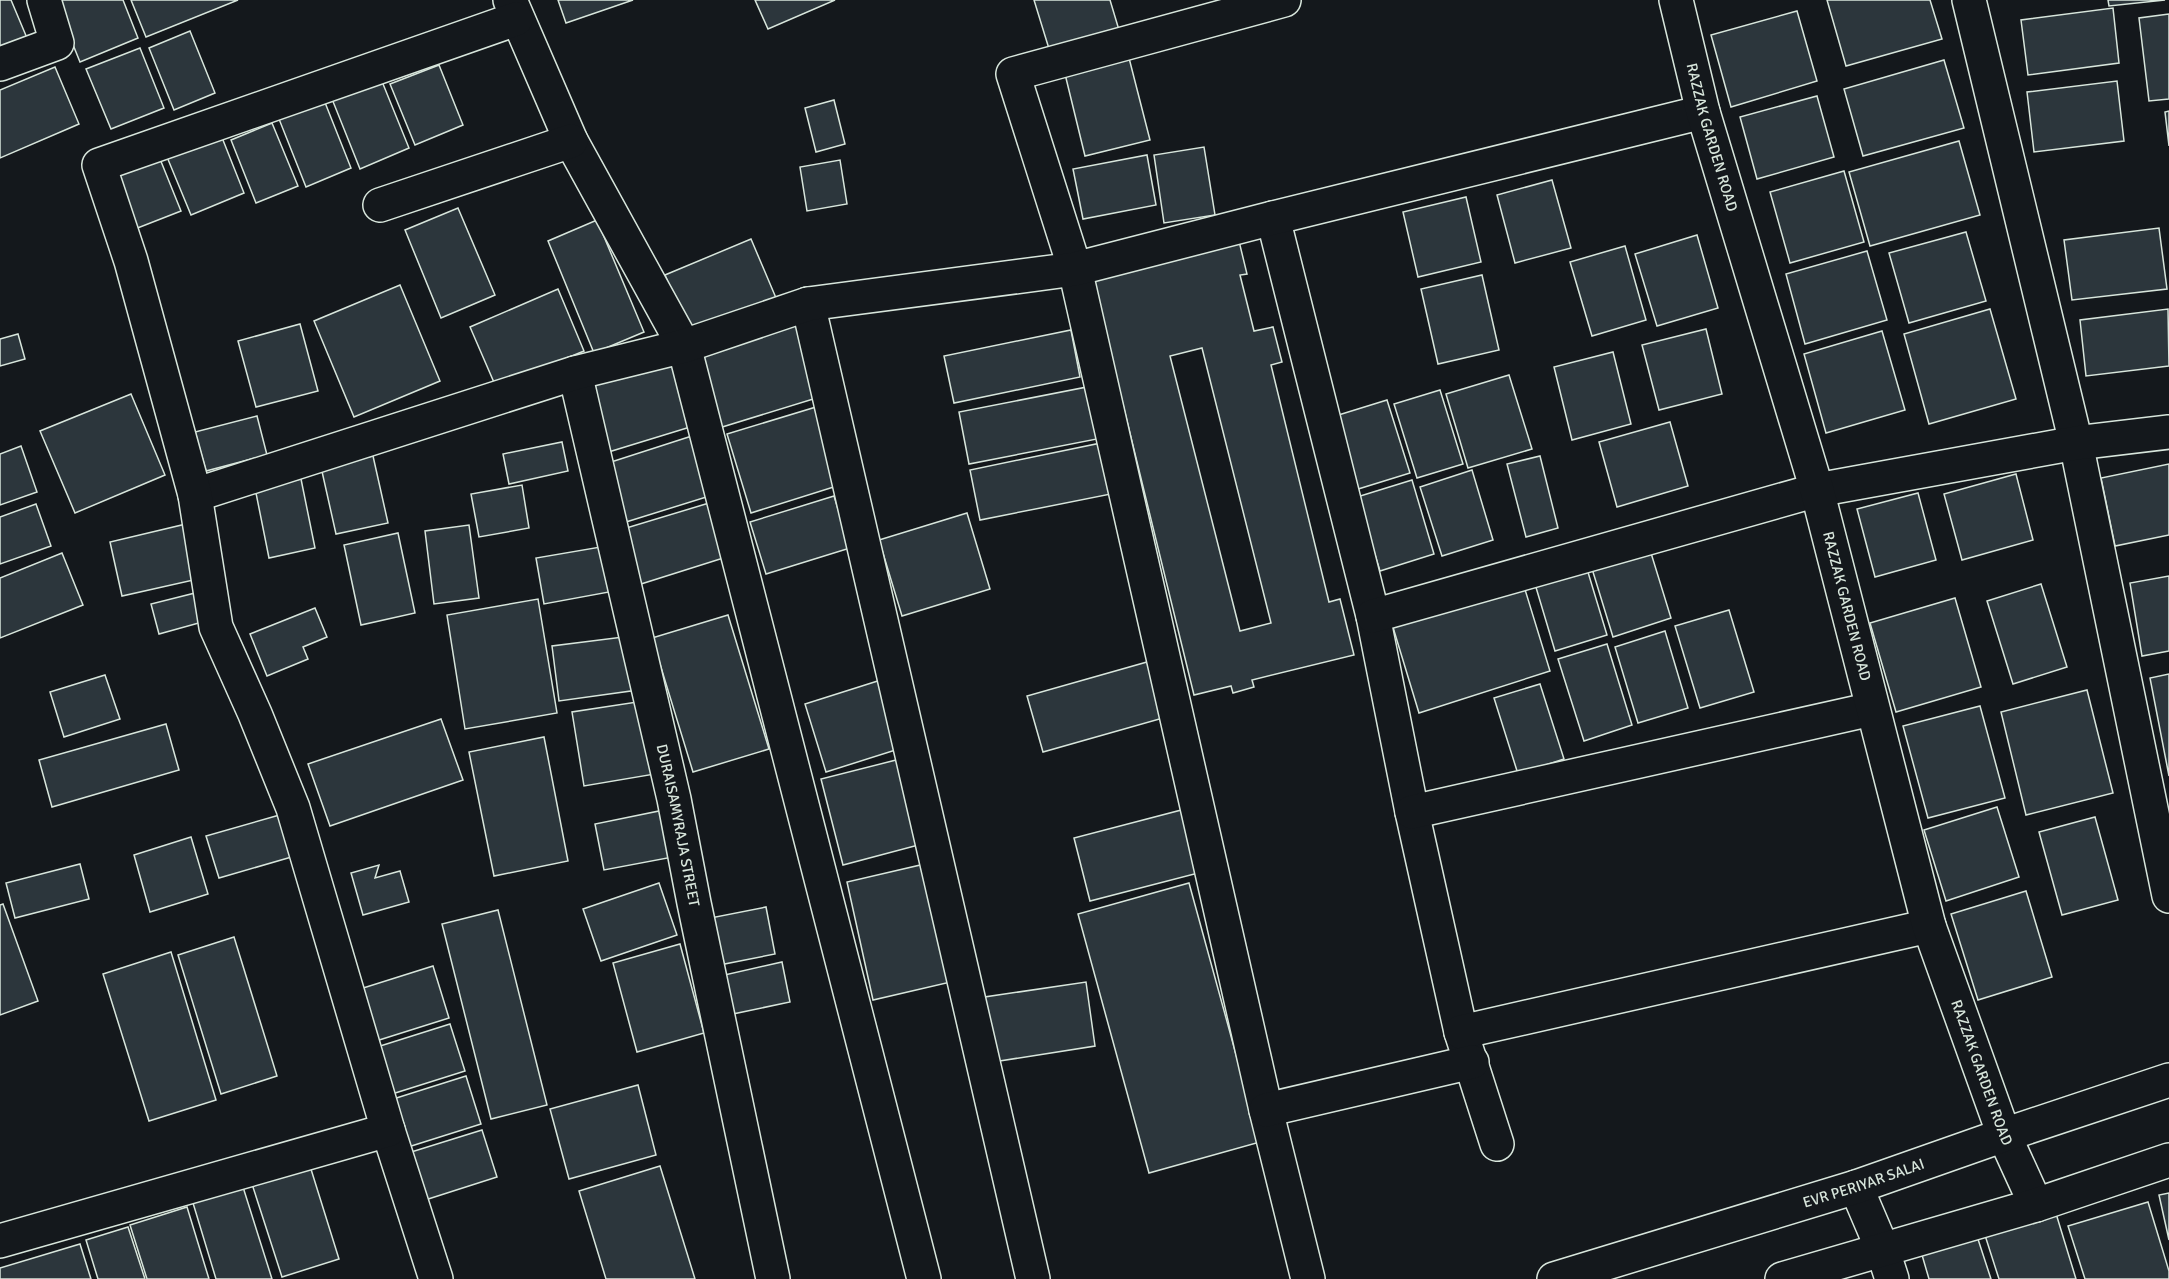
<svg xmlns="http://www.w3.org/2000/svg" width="2169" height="1279" font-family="Signika,sans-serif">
<rect width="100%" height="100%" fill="#14181c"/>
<g fill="#2c363c" stroke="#d8e6dc" stroke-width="1.5" fill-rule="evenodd">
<path d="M0,0H11L27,38L0,49Z"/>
<path d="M55,0H123L138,38L80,62Z"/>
<path d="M131,0H238L146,37Z"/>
<path d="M558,0H633L566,23Z"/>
<path d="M755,0H835L768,29Z"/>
<path d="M1034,0H1110L1119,30L1050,52Z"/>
<path d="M1827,0H1930L1942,39L1846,66Z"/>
<path d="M2108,0H2165L2109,6Z"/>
<path d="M2113,8L2119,63L2028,75L2021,20Z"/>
<path d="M1797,11L1817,81L1731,107L1711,35Z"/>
<path d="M2169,14V99L2149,101L2139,18Z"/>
<path d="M190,31L215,93L174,110L149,48Z"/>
<path d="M140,48L164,108L111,129L86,69Z"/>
<path d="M1129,58L1150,140L1085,156L1065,74Z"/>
<path d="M1944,60L1964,128L1863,156L1844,89Z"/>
<path d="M439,65L463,125L415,145L390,84Z"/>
<path d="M55,67L79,124L0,158V90Z"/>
<path d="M381,79L409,148L360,169L332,99Z"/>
<path d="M2117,81L2124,141L2034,152L2027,92Z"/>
<path d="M1817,96L1834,157L1757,179L1740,117Z"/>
<path d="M324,100L351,168L306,187L279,119Z"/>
<path d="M834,100L845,144L816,152L805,108Z"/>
<path d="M2169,111V146L2165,112Z"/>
<path d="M272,123L298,186L256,203L231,140Z"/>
<path d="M221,135L244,193L191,215L167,157Z"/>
<path d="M1959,141L1980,215L1870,246L1849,172Z"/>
<path d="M1204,147L1215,215L1164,223L1154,155Z"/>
<path d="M158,154L181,211L135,229L112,172Z"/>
<path d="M1147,155L1156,205L1083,219L1073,169Z"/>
<path d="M840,160L847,204L807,211L800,167Z"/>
<path d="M1844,171L1864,242L1790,263L1770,192Z"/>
<path d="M1552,180L1571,248L1515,263L1497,195Z"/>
<path d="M1466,197L1481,262L1418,277L1403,212Z"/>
<path d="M458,208L495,295L441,318L405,230Z"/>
<path d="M597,220L644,332L594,353L548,241Z"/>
<path d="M2159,228L2167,289L2072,300L2064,240Z"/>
<path d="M1966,232L1986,301L1909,323L1889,253Z"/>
<path d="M1697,235L1718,308L1657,326L1635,254Z"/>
<path d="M1238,237L1247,274L1240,275L1254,331L1273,327L1282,362L1271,365L1329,602L1340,599L1354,655L1252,680L1254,687L1233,693L1231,686L1194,695L1091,274ZM1202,348L1271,623L1240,631L1170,356Z"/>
<path d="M751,239L779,305L692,341L665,275Z"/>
<path d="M1625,246L1646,320L1592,336L1570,262Z"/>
<path d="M1867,251L1887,320L1805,344L1786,274Z"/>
<path d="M1482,275L1499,350L1438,364L1421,289Z"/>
<path d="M400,285L440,381L354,417L314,321Z"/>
<path d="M558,289L584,351L496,387L470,327Z"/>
<path d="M1990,309L2016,399L1929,424L1904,334Z"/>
<path d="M2168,309L2169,366L2086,376L2080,320Z"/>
<path d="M800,323L823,396L719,428L697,355Z"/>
<path d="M300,324L318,391L256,407L238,341Z"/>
<path d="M1706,329L1722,394L1659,410L1642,345Z"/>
<path d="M1071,330L1080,377L954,403L944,356Z"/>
<path d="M1882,331L1905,410L1826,433L1804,354Z"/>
<path d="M18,334L25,359L0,366V339Z"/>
<path d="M1613,352L1631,424L1572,440L1554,367Z"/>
<path d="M679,357L700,424L602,454L581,387Z"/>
<path d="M1509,375L1532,449L1468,468L1446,394Z"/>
<path d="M1087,387L1097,439L969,464L959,412Z"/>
<path d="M1440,390L1463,464L1417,478L1394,404Z"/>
<path d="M131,394L165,475L75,513L40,431Z"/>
<path d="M1387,400L1410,473L1355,490L1332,417Z"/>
<path d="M816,407L840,485L751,513L727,434Z"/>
<path d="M257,416L267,455L206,471L195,432Z"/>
<path d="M1670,422L1688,486L1617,507L1599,442Z"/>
<path d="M698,434L716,494L626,522L608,463Z"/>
<path d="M562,442L568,471L509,484L503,454Z"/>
<path d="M1101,443L1111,494L980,520L970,470Z"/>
<path d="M21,446L37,492L0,505V454Z"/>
<path d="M373,456L388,523L336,534L321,467Z"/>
<path d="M1540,456L1558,528L1526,537L1507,464Z"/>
<path d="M2169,464V535L2115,546L2101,478Z"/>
<path d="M1472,470L1493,540L1442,556L1420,487Z"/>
<path d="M2016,474L2033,540L1962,560L1944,494Z"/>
<path d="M301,479L315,548L269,558L255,488Z"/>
<path d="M1412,480L1434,554L1380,571L1357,497Z"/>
<path d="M522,485L529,528L479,537L471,494Z"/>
<path d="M1918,493L1936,560L1875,577L1857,509Z"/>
<path d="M834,496L850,548L766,574L750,522Z"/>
<path d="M719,500L736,554L641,584L623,529Z"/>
<path d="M36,504L51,546L0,564V517Z"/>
<path d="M967,513L990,589L902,616L879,540Z"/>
<path d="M186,524L198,579L122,596L110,542Z"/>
<path d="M469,525L479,598L434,604L425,531Z"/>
<path d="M398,533L415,613L361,625L344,545Z"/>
<path d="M1647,540L1671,618L1613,637L1589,559Z"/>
<path d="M612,545L620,590L544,604L536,558Z"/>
<path d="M62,553L83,605L0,638V578Z"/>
<path d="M1584,559L1607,635L1555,651L1532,574Z"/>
<path d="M2169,576V651L2142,656L2130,583Z"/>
<path d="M1523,583L1550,671L1419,713L1392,624Z"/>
<path d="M2041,584L2067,667L2013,684L1987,601Z"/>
<path d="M199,592L206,621L159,634L151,604Z"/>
<path d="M1955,598L1981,687L1896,712L1870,623Z"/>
<path d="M538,599L557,713L465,729L447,615Z"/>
<path d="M315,608L327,637L303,647L308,659L267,676L250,634Z"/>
<path d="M1729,610L1754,692L1700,708L1675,626Z"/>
<path d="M728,615L769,749L693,772L652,638Z"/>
<path d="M1665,631L1688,708L1638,723L1615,647Z"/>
<path d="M639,635L645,689L559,701L552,646Z"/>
<path d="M1607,644L1632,725L1584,741L1558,659Z"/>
<path d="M1147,662L1163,718L1043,752L1027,696Z"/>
<path d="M2169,674V776L2150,678Z"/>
<path d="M105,675L120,719L64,737L50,692Z"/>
<path d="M884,679L905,747L826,772L805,704Z"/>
<path d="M1540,684L1564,759L1518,774L1494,698Z"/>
<path d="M2087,690L2113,793L2026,815L2001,712Z"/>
<path d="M650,700L661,773L584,786L572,712Z"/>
<path d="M1980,706L2005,798L1928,818L1903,726Z"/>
<path d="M441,719L463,780L330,826L308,764Z"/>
<path d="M166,724L179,770L52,807L39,760Z"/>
<path d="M544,737L568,861L494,876L469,752Z"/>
<path d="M904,758L926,843L843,865L821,779Z"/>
<path d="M1997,807L2019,877L1946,901L1924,830Z"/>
<path d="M1189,808L1206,871L1090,901L1074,838Z"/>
<path d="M664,810L673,857L604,870L595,824Z"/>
<path d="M283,814L295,856L219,878L206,836Z"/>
<path d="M2095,817L2118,900L2062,915L2039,832Z"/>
<path d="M191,837L208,894L150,912L134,855Z"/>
<path d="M929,863L955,981L873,1000L847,882Z"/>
<path d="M80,864L89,899L15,918L6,883Z"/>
<path d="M379,865L375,878L400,871L409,902L363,915L351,873Z"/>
<path d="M659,883L677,935L601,961L583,909Z"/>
<path d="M1189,883L1260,1142L1149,1173L1078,914Z"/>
<path d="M2026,891L2052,977L1978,1000L1951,914Z"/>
<path d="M3,904L38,1001L0,1015V905Z"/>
<path d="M766,907L775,954L704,968L695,921Z"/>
<path d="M498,910L547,1105L491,1119L442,924Z"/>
<path d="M234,937L277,1076L221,1094L178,955Z"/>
<path d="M680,944L704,1033L637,1052L613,963Z"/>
<path d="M171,952L216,1100L149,1121L103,974Z"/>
<path d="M782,962L790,1002L728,1015L720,976Z"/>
<path d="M433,966L449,1018L376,1041L360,989Z"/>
<path d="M1086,982L1095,1046L987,1063L978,998Z"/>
<path d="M450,1024L465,1071L392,1094L377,1047Z"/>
<path d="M466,1076L481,1124L405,1148L390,1100Z"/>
<path d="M638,1085L656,1155L569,1179L550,1109Z"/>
<path d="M482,1130L497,1177L422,1201L408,1153Z"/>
<path d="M310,1166L339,1259L282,1277L252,1184Z"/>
<path d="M660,1166L695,1279H606L579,1191Z"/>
<path d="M243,1187L272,1279H216L193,1203Z"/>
<path d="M2169,1193V1240L2159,1195Z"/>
<path d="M2148,1202L2169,1271V1279H2085L2068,1226Z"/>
<path d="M187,1207L209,1279H147L130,1225Z"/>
<path d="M2054,1207L2076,1279H1999L1983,1229Z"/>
<path d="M128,1227L145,1279H98L86,1240Z"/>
<path d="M1975,1230L1991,1279H1929L1920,1248Z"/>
<path d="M80,1244L91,1279H0V1268Z"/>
</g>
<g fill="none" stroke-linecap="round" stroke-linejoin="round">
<defs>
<g id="minor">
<path d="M510,0L571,141L684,346L924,1279"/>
<path d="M1284,0L1013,74L1075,269L1266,1110L1308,1279"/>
<path d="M1969,0L2076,443L2169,896"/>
<path d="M0,64L57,43L44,0"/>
<path d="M380,205L571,141"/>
<path d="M1273,218L1373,616L1412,812L1461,1032L1497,1144"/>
<path d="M808,304L1033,1279"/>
<path id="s1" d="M575,373L674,799L694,903L773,1279"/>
<path d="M195,495L575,373L684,346L808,304L1075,269L1273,218L1703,112"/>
<path d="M1373,616L1817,490L2076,443L2169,432"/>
<path d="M1412,812L1872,709"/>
<path d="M1461,1032L1929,926"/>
<path d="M1266,1110L1472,1062"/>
<path d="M388,1130L436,1279"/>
<path d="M1856,1187L1882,1248L1892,1279"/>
<path d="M0,1241L388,1130L293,808L255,714L216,627L195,495L131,261L99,165L516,19"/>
</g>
<g id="tertiary">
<path id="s2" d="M1676,0L1703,112L1817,490L1929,926L2004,1135L2036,1205"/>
</g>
<g id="primary">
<path id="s3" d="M1554,1279L1856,1187L2004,1135L2169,1080"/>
<path d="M1782,1279L2036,1205L2169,1160"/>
</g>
</defs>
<use href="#minor" stroke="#d8e6dc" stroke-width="36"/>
<use href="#tertiary" stroke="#d8e6dc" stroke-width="36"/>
<use href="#primary" stroke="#d8e6dc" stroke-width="36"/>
<use href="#minor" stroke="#14181c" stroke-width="33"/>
<use href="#tertiary" stroke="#14181c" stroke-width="33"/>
<use href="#primary" stroke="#14181c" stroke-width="33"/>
</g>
<g text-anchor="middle" stroke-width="4.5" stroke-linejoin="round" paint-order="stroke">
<g font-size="15" fill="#d8e6dc" stroke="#14181c">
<text dy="5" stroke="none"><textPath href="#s2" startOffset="142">RAZZAK GARDEN ROAD</textPath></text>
<text dy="5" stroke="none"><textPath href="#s2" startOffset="630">RAZZAK GARDEN ROAD</textPath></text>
<text dy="5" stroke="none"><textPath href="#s1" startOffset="464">DURAISAMYRAJA STREET</textPath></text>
<text dy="5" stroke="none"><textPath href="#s2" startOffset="1116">RAZZAK GARDEN ROAD</textPath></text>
<text dy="5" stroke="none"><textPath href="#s3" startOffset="324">EVR PERIYAR SALAI</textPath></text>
</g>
</g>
</svg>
